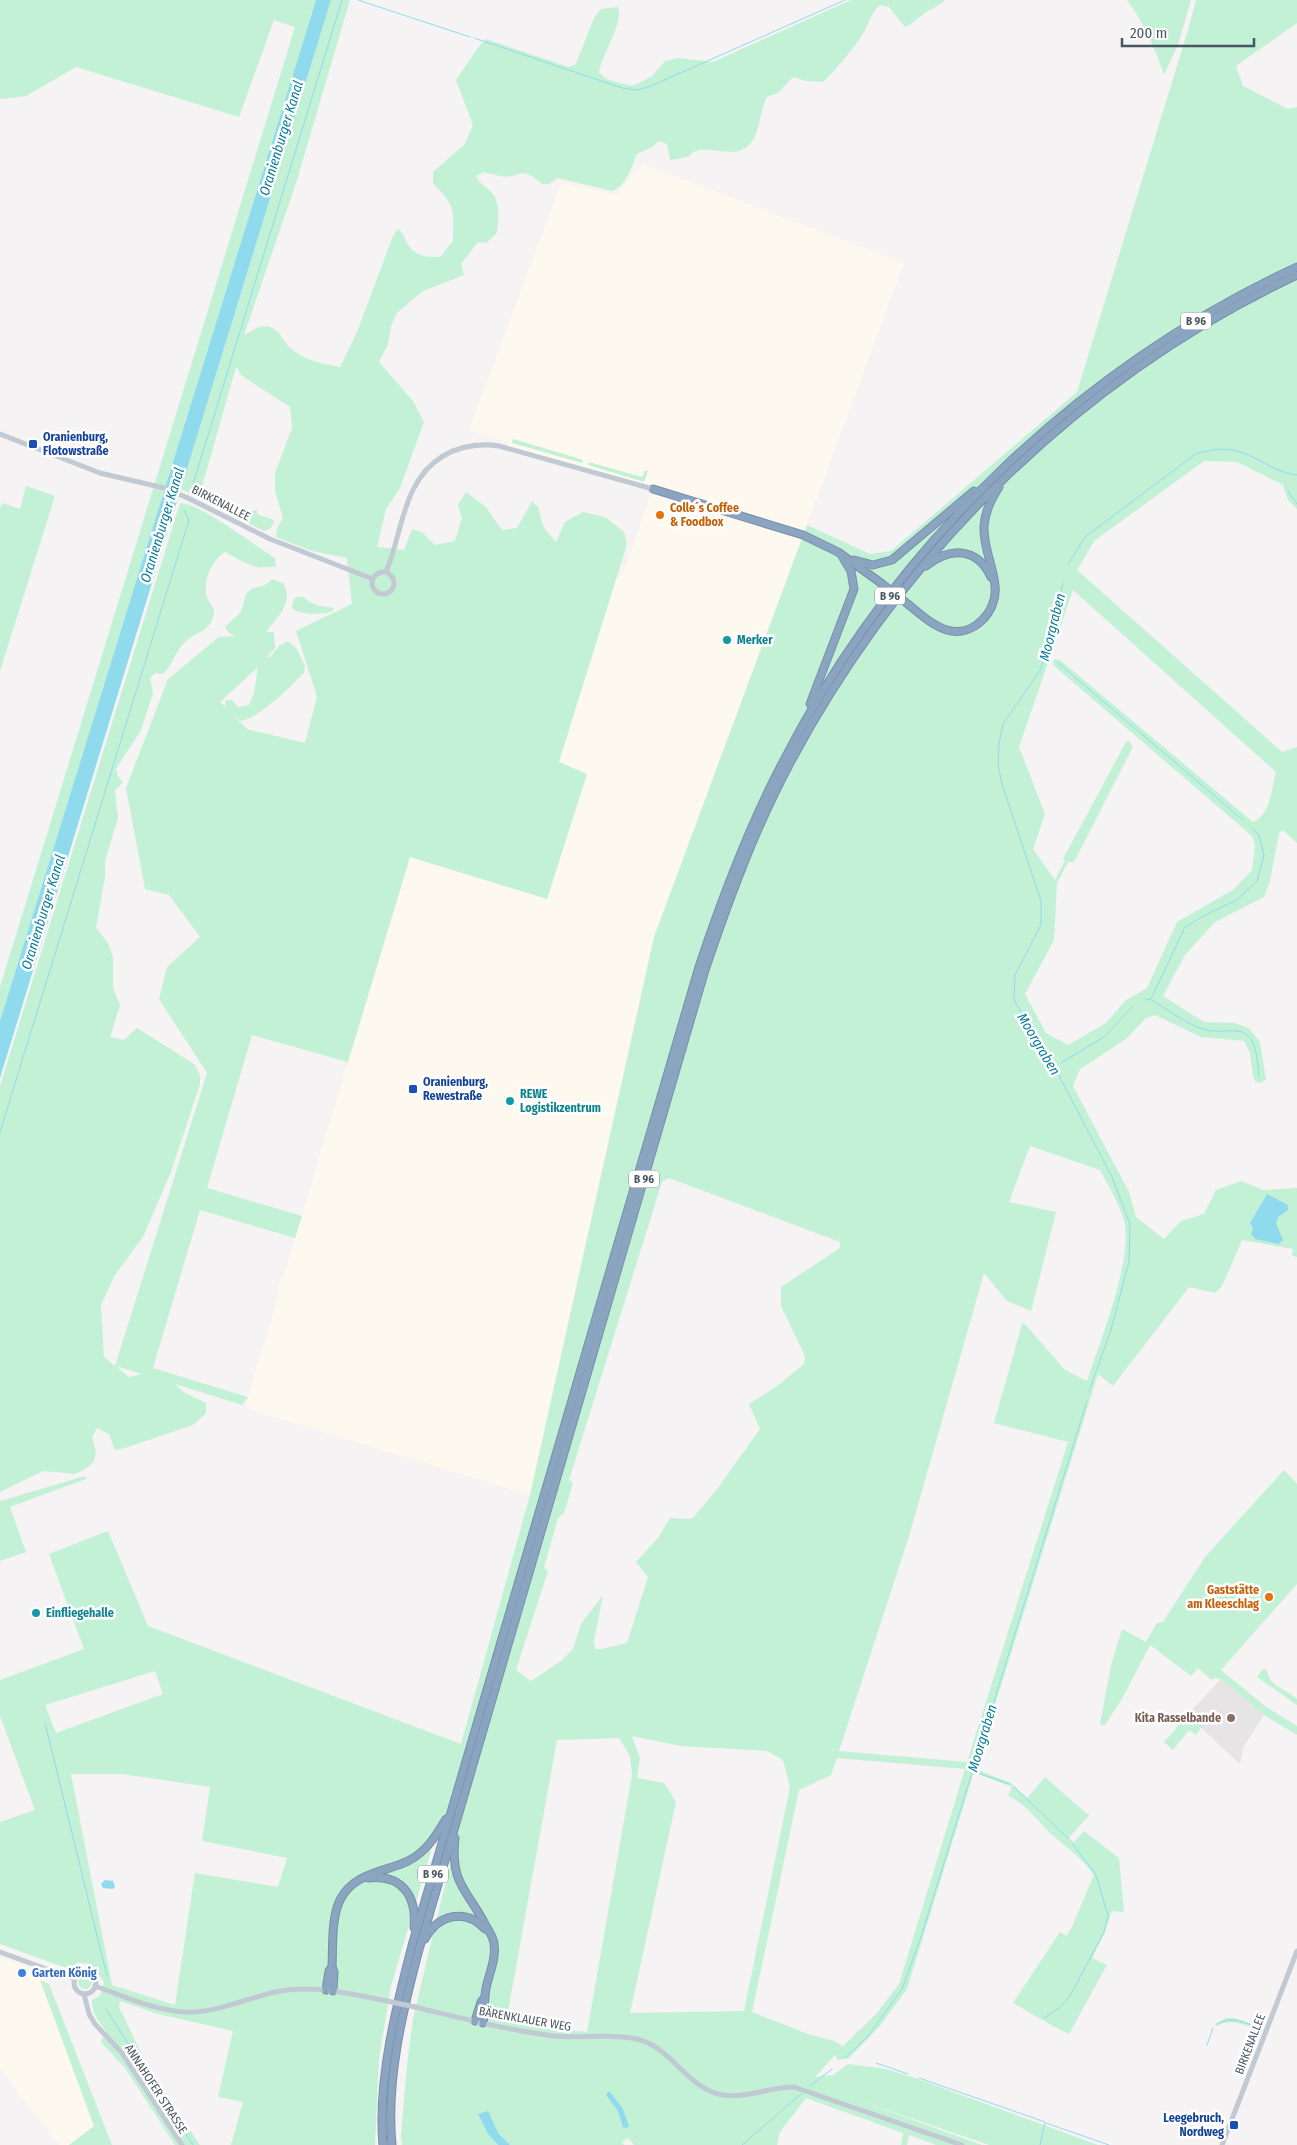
<svg xmlns="http://www.w3.org/2000/svg" width="1297" height="2145" font-family="'Fira Sans Condensed',sans-serif">
<rect width="100%" height="100%" fill="#f5f3f3"/>
<g fill="#fdf9ef">
<path d="M643,164L904,263L654,937L530,1495L245,1408L279,1293L277,1292L281,1278H283L410,857L547,899L587,774L558,762L616,580L624,571L652,490L507,448L508,442L469,430L561,183L616,195Z"/>
<path d="M0,1957L51,1976L49,1984L41,1981L94,2127L69,2145H59L0,2069Z"/>
</g>
<path fill="#e6e4e5" d="M1221,1679L1264,1715L1243,1748L1240,1764L1200,1727L1205,1722L1192,1710Z"/>
<g fill="#c3f1d5" fill-rule="evenodd">
<path d="M0,0H316L0,1021V987L295,27L274,20L239,117L76,67L26,96L0,99Z"/>
<path d="M331,0H350L297,180L244,335C253,331 259,324 270,327C279,330 283,340 289,347C303,360 322,364 340,367L357,332L393,236L398,229C406,236 404,240 409,246C417,257 427,257 440,257L453,241C453,211 457,206 433,184V172L465,144L473,125L456,80L480,45L486,39L569,67L576,64L594,18L601,9L618,7C624,22 602,54 599,72L606,79L632,86L651,77L665,61L678,58L713,62L851,0H945C938,7 932,8 925,13C918,18 913,23 905,27L889,7L880,5C870,15 870,21 864,32C853,50 838,67 823,82L806,81L793,77L778,93L767,97C760,110 761,123 755,136C741,165 714,144 695,151C693,152 691,154 689,156C684,158 676,159 670,160L667,144L659,141L652,147L637,154C631,167 627,186 612,191L558,178L549,184H542C519,163 520,180 500,176C494,175 489,173 484,172L476,176C480,184 484,185 490,191C501,200 498,220 497,233L486,243L478,242L461,264L464,275L423,291L397,313L391,326L388,344L379,362L413,401L424,422L400,488L386,509L377,547L404,550L412,529L422,532L435,545L455,541L462,518L458,505L466,492L486,507L502,530L517,528L532,501L538,507L544,528L556,542L565,522L583,512L605,517L624,532L627,544L559,762L587,774L547,899L410,857L348,1062L252,1035L207,1188L302,1216L295,1238L200,1210L153,1368L248,1397L242,1405L175,1384L183,1392L206,1403V1413L193,1425L125,1448L115,1450L109,1434L97,1428L92,1437L96,1452L94,1461L88,1467L75,1474L43,1471L0,1492V1086L180,503C200,503 255,546 275,558L276,566C253,571 245,562 225,552C211,561 201,583 208,600C212,607 216,609 213,617C210,631 194,633 185,642C175,651 173,665 163,674L155,673L150,678L153,693L141,730L116,769L118,776L123,782L115,790L118,818L105,861V877L96,928L108,943L113,957V988L120,1005L110,1037L124,1040L137,1028L194,1064L200,1075V1084L171,1172L143,1237L115,1275L101,1305L104,1357L115,1366L207,1073L159,999L167,967L200,937L169,895L145,889L126,788L168,679L219,637L235,636L229,633L225,627L241,612L246,594L253,588L263,586L273,579L284,584C293,604 278,616 266,632H274L275,648L267,657H270L280,645L288,641L297,649L305,666L304,673C289,688 262,716 241,721L234,716L247,729L305,743L317,697L296,631L352,604L347,558L312,551L276,537L277,528L283,518L275,491V473L292,428L290,407L242,376L236,367L199,497L181,489ZM258,667L254,693L249,705L238,707L232,700H226L225,706L220,702ZM116,1366L142,1374L129,1377Z"/>
<path d="M1127,0H1191L1178,45L1164,75C1155,48 1144,23 1127,0Z"/>
<path d="M1196,0H1297V23L1236,66L1243,86L1288,109L1297,107V509L1288,500L1283,485L1237,462L1204,461L1094,541L1077,570L1282,752L1297,747V843L1283,830L1279,833L1270,881L1264,897L1215,922L1185,955L1163,996L1204,1022L1235,1023L1249,1028L1260,1042L1266,1079L1261,1083L1256,1082L1253,1076L1250,1053L1244,1041L1201,1037L1155,1015L1146,1018L1126,1039L1080,1069L1073,1086L1129,1192L1136,1217L1164,1239L1181,1221L1204,1214L1216,1190L1241,1181L1263,1190L1297,1188V1257L1292,1256L1293,1249L1242,1240L1222,1286L1215,1293L1189,1287L1113,1386L1098,1374L975,1769L1011,1783L1027,1798L1045,1777L1087,1814H1090L1069,1838L1074,1842L1084,1831L1119,1858L1124,1912L1112,1911L1104,1934L1092,1958L1107,1965L1069,2034L1053,2026L1013,2003L1060,1932L1066,1936L1071,1929L1094,1875C1082,1857 1065,1847 1049,1832C1036,1819 1026,1804 1008,1796L1012,1787L974,1772L907,1989L879,2027L849,2058L838,2060L835,2055L815,2077L833,2075L848,2064L886,2069L918,2079L1098,2145H989L858,2100L982,2145H936L909,2135L907,2145H901L903,2133L806,2098L780,2132L777,2145H634L628,2138L622,2142L624,2145H510L478,2114L488,2134L498,2145H402L401,2135L407,2065L413,2019L438,1913L449,1869L460,1840L435,1832L431,1851L391,1986L379,2059L375,2145H231L243,2102L218,2097L233,2031L158,2014L120,2001L119,2007L148,2067L200,2145H175L125,2068L101,2042L106,2031C98,2020 92,2014 92,2000L100,1996L104,1982L91,1964L77,1963L69,1969L0,1944V1822L35,1810L0,1716V1680L84,1649L49,1554L108,1531L148,1626L461,1744L530,1495L654,937L807,525L870,554L891,551L1077,392L1188,30ZM1073,590L1276,772C1271,789 1271,815 1253,822L1060,660L1055,659L1053,661V665L1252,836L1255,845L1252,870L1233,890L1177,922L1147,988L1125,1001L1106,1023L1068,1045L1046,1033L1025,994L1054,940L1057,883L1068,862H1074L1133,747L1129,741L1126,742L1063,859L1065,861L1055,880L1033,849L1045,814L1019,747ZM1030,1146L1100,1170C1108,1185 1122,1208 1125,1225C1131,1265 1100,1341 1087,1381L1065,1370L1025,1324H1022L994,1423L1068,1442L967,1762L839,1751L910,1533L984,1273L1007,1301L1031,1311L1056,1212L1009,1202ZM669,1178L840,1242V1248L781,1287V1306L805,1356L804,1364L776,1387L749,1404L760,1429L718,1488L692,1519L670,1518L658,1538L636,1562L648,1577L627,1643L602,1649H595L594,1641L603,1595L581,1624L573,1649L561,1661L531,1681L516,1670L548,1571L544,1568L558,1518L564,1513L573,1483L569,1480L662,1182ZM155,1671L163,1694L56,1733L45,1705ZM632,1736L681,1746L767,1751L783,1760L790,1787L744,2011L630,2013L676,1802L664,1783L637,1778L640,1758ZM619,1738L630,1756L632,1775L587,2032L546,2028L507,2017L557,1740ZM837,1758L965,1769L899,1984L877,2013L843,2046L834,2041L808,2034L752,2012L799,1790L831,1775ZM71,1774H122L210,1787L202,1841L287,1858L278,1887L195,1873L175,2005L112,1985Z"/>
<path d="M513,439L574,457L583,460L582,463L512,443Z"/>
<path d="M589,462L642,477L645,470L648,471L644,482L588,465Z"/>
<path d="M26,486L55,496L0,671V509L2,503L20,509Z"/>
<path d="M218,499L248,512L257,510V514L273,520L274,523L270,529L264,531L215,506V501Z"/>
<path d="M296,597H303C315,607 322,606 334,608L331,612C320,614 301,616 292,608L293,601Z"/>
<path d="M1284,1470L1297,1484V1584L1221,1670L1265,1706L1297,1726V1735L1264,1715L1221,1679L1214,1678L1212,1680L1198,1668L1191,1676L1150,1645L1122,1699L1104,1726L1100,1724L1111,1665L1122,1629L1146,1642L1157,1623L1163,1622L1205,1557Z"/>
<path d="M85,1476L86,1479L10,1507L26,1552L0,1561V1501Z"/>
<path d="M1264,1668C1269,1672 1267,1675 1270,1679C1277,1689 1289,1691 1297,1699V1705L1257,1677Z"/>
<path d="M1192,1710L1205,1722L1196,1735L1189,1730L1173,1750L1164,1742Z"/>
<circle cx="85" cy="1982" r="7"/>
<path d="M40,1980L49,1984L112,2145H69L94,2126Z"/>
<path d="M1226,2018H1235L1263,2028L1262,2031C1246,2026 1232,2018 1217,2026L1214,2025Z"/>
</g>
<g fill="#90daee">
<path d="M316,0H331L0,1078V1021Z"/>
<path d="M1267,1194L1288,1205V1210L1278,1217L1276,1223L1283,1240L1279,1244L1255,1239L1251,1234L1253,1228L1250,1223Z"/>
<path d="M105,1880L113,1881L115,1887L113,1889L103,1888L101,1884Z"/>
<path d="M608,2092H610L623,2109L629,2126L627,2128L623,2127L618,2111L606,2095Z"/>
<path d="M488,2111L498,2133L510,2145H498L488,2134L478,2114Z"/>
</g>
<g fill="none" stroke-linecap="round" stroke-linejoin="round">
<g stroke="#90daee" stroke-width="1">
<path d="M358,0L470,37"/>
<path d="M474,38L622,88L637,90L651,86L845,0"/>
<path d="M1288,491L1297,504"/>
<path d="M190,494L342,0"/>
<path d="M1069,563L1085,537L1197,453C1211,450 1226,447 1240,452C1260,458 1275,473 1297,475"/>
<path d="M1063,583L1041,669L1003,724L999,744L998,764L1002,784L1041,901V925L1015,975L1014,1000L1054,1066L1112,1177L1130,1224L1129,1262L1110,1333L1089,1391"/>
<path d="M1058,663L1243,820"/>
<path d="M1145,1000L1151,999L1185,927L1205,915L1237,900L1257,881L1264,855L1259,835L1252,828"/>
<path d="M1152,1000C1165,1008 1188,1025 1203,1029C1214,1033 1226,1030 1238,1031C1258,1034 1257,1062 1259,1077"/>
<path d="M1061,1063L1104,1037L1133,1006"/>
<path d="M0,1132L189,520L184,510"/>
<path d="M45,1723L107,1976"/>
<path d="M972,1771L1009,1784"/>
<path d="M1014,1787L1068,1838"/>
<path d="M106,2009L193,2145"/>
<path d="M1044,2018L1059,2008L1070,1996L1104,1932L1108,1916L1096,1875L1072,1843"/>
<path d="M1217,2024C1233,2015 1245,2023 1261,2029"/>
<path d="M1207,2045L1213,2028"/>
<path d="M845,2058L869,2035L902,1989L921,1937L1087,1401"/>
<path d="M876,2063L908,2074"/>
<path d="M919,2078L1045,2122L1040,2145"/>
<path d="M810,2086L832,2069"/>
<path d="M1046,2123L1109,2145"/>
<path d="M742,2145L801,2094"/>
</g>
<defs>
<g id="highway">
<path d="M653,489L803,535L838,552L881,583"/>
<path d="M854,560L873,565L892,560L974,491"/>
<path d="M926,566C950,547 977,547 991,577"/>
<path d="M909,605C920,614 933,626 947,630C973,638 998,611 995,586C993,565 983,547 984,526C985,512 991,499 999,487"/>
<path d="M810,704L854,589L851,571L843,558"/>
<path d="M455,1838C450,1884 467,1889 486,1926C489,1931 493,1937 494,1943C497,1962 486,1978 485,1996C484,2005 485,2014 483,2023"/>
<path d="M368,1878C403,1874 417,1897 414,1928"/>
<path d="M425,1939C438,1914 466,1908 485,1929"/>
<path d="M326,1990L329,1971L332,1967"/>
<path d="M333,1991L334,1972L332,1967C333,1947 331,1919 340,1900C353,1873 385,1872 408,1861C426,1852 436,1836 446,1819"/>
<path d="M475,2021L481,2002L485,1997"/>
<path d="M383,2145C377,2081 397,2003 413,1942L699,967C723,895 749,826 784,760C894,546 1079,368 1297,267"/>
<path d="M392,2145C386,2081 402,2014 418,1953L705,970C729,899 755,828 791,761C903,552 1081,376 1297,275"/>
</g>
</defs>
<use href="#highway" stroke="#7690ad" stroke-width="9"/>
<g stroke="#c1cad2" stroke-width="5">
<path d="M0,434L100,473L164,488L188,498L270,539L373,579"/>
<path d="M386,572C403,532 402,481 443,456C460,446 479,443 499,446L653,489"/>
<circle cx="383" cy="583" r="11"/>
<path d="M0,1952L74,1979"/>
<circle cx="85" cy="1983" r="11"/>
<path d="M95,1986C124,1996 153,2010 183,2012C217,2014 248,1997 280,1991C316,1985 352,1994 387,2001"/>
<path d="M84,1994L89,2014L95,2024L122,2053L182,2145"/>
<path d="M415,2007C461,2018 507,2030 554,2036C581,2039 610,2033 637,2039C671,2047 685,2085 718,2094C743,2100 769,2087 794,2087L962,2145"/>
<path d="M1222,2145L1297,1951"/>
</g>
<use href="#highway" stroke="#8ba5c1" stroke-width="7"/>
<defs>
<path id="highway-bridge" d="M881,583L909,605"/>
</defs>
<use href="#highway-bridge" stroke="#7690ad" stroke-width="9" stroke-linecap="butt"/>
<path stroke="#c1cad2" stroke-width="5" d="M387,2001L415,2007"/>
<use href="#highway-bridge" stroke="#8ba5c1" stroke-width="7"/>
</g>
<g fill="#1a4fb4" stroke="#fff" stroke-width="2">
<rect x="28" y="439" width="10" height="10" rx="2.5"/>
<rect x="408" y="1084" width="10" height="10" rx="2.5"/>
<rect x="1229" y="2120" width="10" height="10" rx="2.5"/>
</g>
<g fill="#e8710a" stroke="#fff" stroke-width="2">
<circle cx="660" cy="515" r="5"/>
<circle cx="1269" cy="1597" r="5"/>
</g>
<g fill="#0f9aa8" stroke="#fff" stroke-width="2">
<circle cx="727" cy="640" r="5"/>
<circle cx="510" cy="1101" r="5"/>
<circle cx="36" cy="1613" r="5"/>
</g>
<circle fill="#8d6e63" stroke="#fff" stroke-width="2" cx="1231" cy="1718" r="5"/>
<circle fill="#3f7fe0" stroke="#fff" stroke-width="2" cx="22" cy="1973" r="5"/>
<g text-anchor="middle" stroke-width="5" stroke-linejoin="round" paint-order="stroke">
<g fill="#fff" stroke="#808990" stroke-width="1">
<rect x="1181" y="312.5" width="30" height="17" rx="4"/>
<rect x="875" y="587.5" width="30" height="17" rx="4"/>
<rect x="629" y="1170.5" width="30" height="17" rx="4"/>
<rect x="418" y="1865.5" width="30" height="17" rx="4"/>
</g>
<g font-size="11" font-weight="bold" fill="#4a5661">
<text x="1196" y="325">B 96</text>
<text x="890" y="600">B 96</text>
<text x="644" y="1183">B 96</text>
<text x="433" y="1878">B 96</text>
</g>
<g font-size="12" font-weight="bold" fill="#164399" stroke="#fff" text-anchor="start">
<text x="43" y="441">Oranienburg,<tspan x="43" dy="14">Flotowstraße</tspan></text>
<text x="423" y="1086">Oranienburg,<tspan x="423" dy="14">Rewestraße</tspan></text>
<text x="1224" y="2122" text-anchor="end">Leegebruch,<tspan x="1224" dy="14">Nordweg</tspan></text>
</g>
<g font-size="12" fill="#4a5661" stroke="#fff">
<text transform="translate(221 503) rotate(27)" y="4">BIRKENALLEE</text>
<text transform="translate(525 2019) rotate(10)" y="4">BÄRENKLAUER WEG</text>
<text transform="translate(1250 2044) rotate(-69)" y="4">BIRKENALLEE</text>
<text transform="translate(156 2089) rotate(57)" y="4">ANNAHOFER STRASSE</text>
</g>
<g font-size="12" font-weight="bold" fill="#c56008" stroke="#fff" text-anchor="start">
<text x="670" y="512">Colle´s Coffee<tspan x="670" dy="14">&amp; Foodbox</tspan></text>
<text x="1259" y="1594" text-anchor="end">Gaststätte<tspan x="1259" dy="14">am Kleeschlag</tspan></text>
</g>
<g font-size="12" font-weight="bold" fill="#0d838f" stroke="#fff" text-anchor="start">
<text x="737" y="644">Merker</text>
<text x="520" y="1098">REWE<tspan x="520" dy="14">Logistikzentrum</tspan></text>
<text x="46" y="1617">Einfliegehalle</text>
</g>
<g font-size="12" font-weight="bold" fill="#785e54" stroke="#fff" text-anchor="end">
<text x="1221" y="1722">Kita Rasselbande</text>
</g>
<g font-size="12" font-weight="bold" fill="#366cbe" stroke="#fff" text-anchor="start">
<text x="32" y="1977">Garten König</text>
</g>
<g font-size="14" font-style="italic" fill="#0c7c9b" stroke="#fff">
<text transform="translate(281 138) rotate(-73)" y="5">Oranienburger Kanal</text>
<text transform="translate(162 525) rotate(-73)" y="5">Oranienburger Kanal</text>
<text transform="translate(1052 627) rotate(-76)" y="5">Moorgraben</text>
<text transform="translate(43 912) rotate(-73)" y="5">Oranienburger Kanal</text>
<text transform="translate(1039 1044) rotate(59)" y="5">Moorgraben</text>
<text transform="translate(982 1738) rotate(-73)" y="5">Moorgraben</text>
</g>
</g>
<path d="M1122 38v8h132v-8" fill="none" stroke="#4a5661" stroke-width="2.5"/>
<text x="1130" y="38" font-size="15" fill="#4a5661" stroke="#ffffff" stroke-width="4" paint-order="stroke">200 m</text>
</svg>
